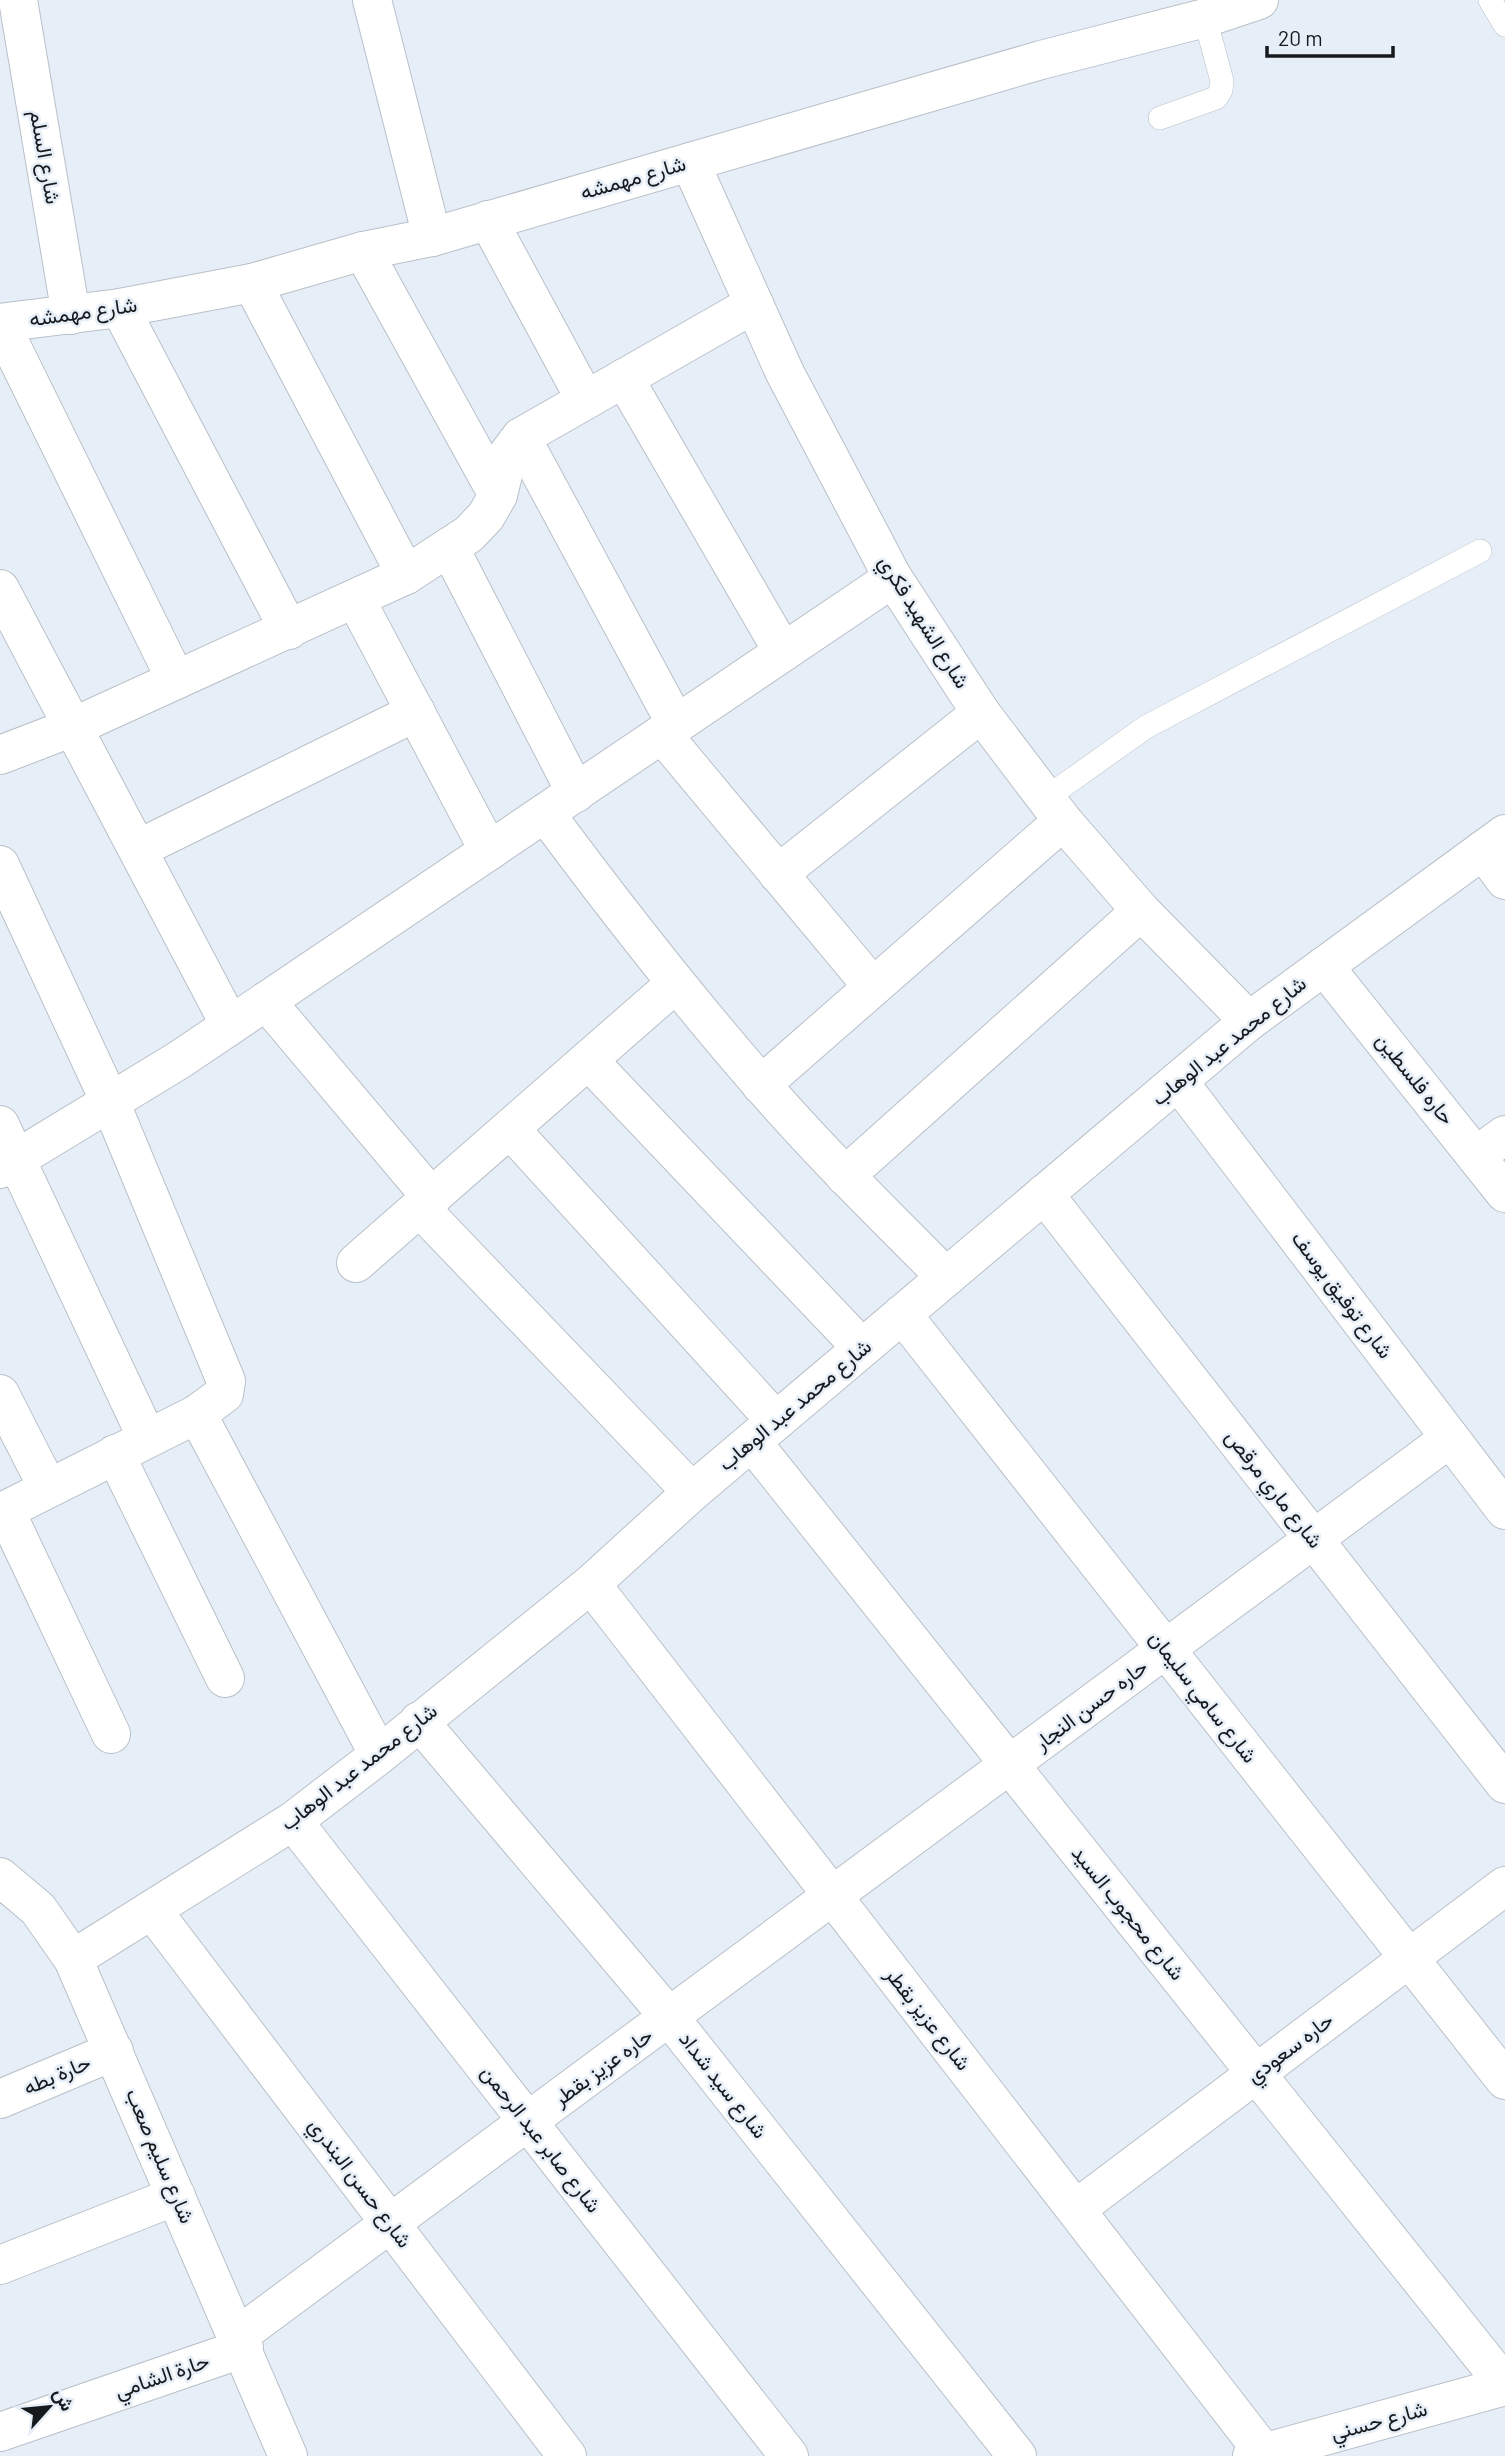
<svg xmlns="http://www.w3.org/2000/svg" width="1505" height="2456" font-family="Barlow,Vazirmatn,sans-serif">
<rect width="100%" height="100%" fill="#e6eef7"/>
<g fill="none" stroke-linecap="round" stroke-linejoin="round">
<defs>
<g id="lane">
<path d="M1490,0L1505,25"/>
<path d="M1160,118L1216,98L1221,90L1222,81L1205,18"/>
<path d="M1046,798L1146,727L1480,551"/>
</g>
<g id="street">
<path d="M18,0L71,315"/>
<path d="M372,0L432,237"/>
<path d="M690,162L785,373L893,578L981,713L1063,821L1141,911L1249,1021"/>
<path d="M488,220L585,399"/>
<path d="M363,251L498,495"/>
<path d="M252,283L406,575"/>
<path d="M120,308L289,630"/>
<path d="M0,323L120,308L252,283L363,251L432,237L1041,60L1205,18L1259,0"/>
<path d="M0,323L176,680"/>
<path d="M624,378L783,652"/>
<path d="M521,437L676,724"/>
<path d="M449,547L576,793"/>
<path d="M0,589L230,1025"/>
<path d="M356,600L489,851"/>
<path d="M662,734L873,987"/>
<path d="M0,755L73,727L406,575L469,534L486,516L498,495L508,454L521,437L754,304"/>
<path d="M545,813C614,906 685,997 761,1084C819,1151 883,1214 946,1277"/>
<path d="M138,849L416,712"/>
<path d="M1483,850L1505,880"/>
<path d="M0,865L111,1104L226,1381L224,1394L197,1414L0,1513"/>
<path d="M778,874L981,713"/>
<path d="M1324,966L1505,1193"/>
<path d="M266,1001L432,1198"/>
<path d="M588,1060L862,1348"/>
<path d="M1178,1081L1505,1510"/>
<path d="M761,1085L1063,821"/>
<path d="M0,1125L147,1438"/>
<path d="M510,1129L776,1421"/>
<path d="M1476,1156L1505,1135"/>
<path d="M0,1169L179,1060L893,578"/>
<path d="M845,1176L1141,911"/>
<path d="M1044,1194L1505,1784"/>
<path d="M420,1208L692,1492"/>
<path d="M356,1263L675,984"/>
<path d="M902,1314L1505,2080"/>
<path d="M0,1394L48,1488"/>
<path d="M197,1414L379,1755"/>
<path d="M752,1442L1505,2385"/>
<path d="M115,1454L225,1678"/>
<path d="M5,1510L111,1734"/>
<path d="M591,1584L1264,2453"/>
<path d="M419,1721L670,2018L1017,2456"/>
<path d="M293,1821L789,2456"/>
<path d="M0,1877L38,1909L73,1959L288,2456"/>
<path d="M152,1910L567,2456"/>
<path d="M73,1959L293,1821L379,1755L591,1584L692,1492L1249,1021L1505,834"/>
<path d="M0,2099L114,2051"/>
<path d="M1076,2209L1505,1886"/>
<path d="M0,2265L176,2196"/>
<path d="M238,2336L1450,1438"/>
<path d="M0,2432L244,2348"/>
<path d="M1252,2456L1505,2386"/>
</g>
</defs>
<use href="#lane" stroke="#b9c0c9" stroke-width="24"/>
<use href="#street" stroke="#b9c0c9" stroke-width="40"/>
<use href="#lane" stroke="#fff" stroke-width="23"/>
<use href="#street" stroke="#fff" stroke-width="38"/>
</g>
<g text-anchor="middle" stroke-width="5" stroke-linejoin="round" paint-order="stroke">
<g font-size="21" fill="#171a1d" stroke="#e6eef7">
<text transform="translate(45 157) rotate(80)" y="7">شارع السلم</text>
<text transform="translate(633 178) rotate(-16)" y="7">شارع مهمشه</text>
<text transform="translate(83 312) rotate(-8)" y="7">شارع مهمشه</text>
<text transform="translate(924 622) rotate(58)" y="7">شارع الشهيد فكري</text>
<text transform="translate(1229 1041) rotate(-39)" y="7">شارع محمد عبد الوهاب</text>
<text transform="translate(1415 1079) rotate(51)" y="7">حاره فلسطين</text>
<text transform="translate(1342 1295) rotate(53)" y="7">شارع توفيق يوسف</text>
<text transform="translate(795 1405) rotate(-40)" y="7">شارع محمد عبد الوهاب</text>
<text transform="translate(1274 1489) rotate(52)" y="7">شارع ماري مرقص</text>
<text transform="translate(1203 1697) rotate(52)" y="7">شارع سامي سليمان</text>
<text transform="translate(1091 1705) rotate(-37)" y="7">حاره حسن النجار</text>
<text transform="translate(359 1767) rotate(-38)" y="7">شارع محمد عبد الوهاب</text>
<text transform="translate(1128 1913) rotate(51)" y="7">شارع محجوب السيد</text>
<text transform="translate(928 2019) rotate(52)" y="7">شارع عزيز بقطر</text>
<text transform="translate(1290 2048) rotate(-37)" y="7">حاره سعودي</text>
<text transform="translate(603 2067) rotate(-36)" y="7">حاره عزيز بقطر</text>
<text transform="translate(57 2075) rotate(-23)" y="7">حارة بطه</text>
<text transform="translate(723 2085) rotate(52)" y="7">شارع سيد شداد</text>
<text transform="translate(541 2139) rotate(52)" y="7">شارع صابر عبد الرحمن</text>
<text transform="translate(160 2156) rotate(67)" y="7">شارع سليم صعب</text>
<text transform="translate(360 2183) rotate(53)" y="7">شارع حسن البندري</text>
<text transform="translate(162 2376) rotate(-19)" y="7">حارة الشامي</text>
<text transform="translate(1379 2421) rotate(-15)" y="7">شارع حسني</text>
</g>
</g>
<g transform="translate(49 2407) rotate(63)" stroke="#e6eef7" stroke-width="5" paint-order="stroke">
<path d="M0-5L12 26L0 18L-12 26Z" fill="#171a1d"/>
<text y="-10" font-size="19" font-weight="bold" text-anchor="middle" fill="#171a1d">ش</text>
</g>
<path d="M1267 46v10h126v-10" fill="none" stroke="#171a1d" stroke-width="3.5"/>
<text x="1278" y="46" font-size="21" fill="#171a1d" stroke="#e6eef7" stroke-width="5" paint-order="stroke">20 m</text>
</svg>
